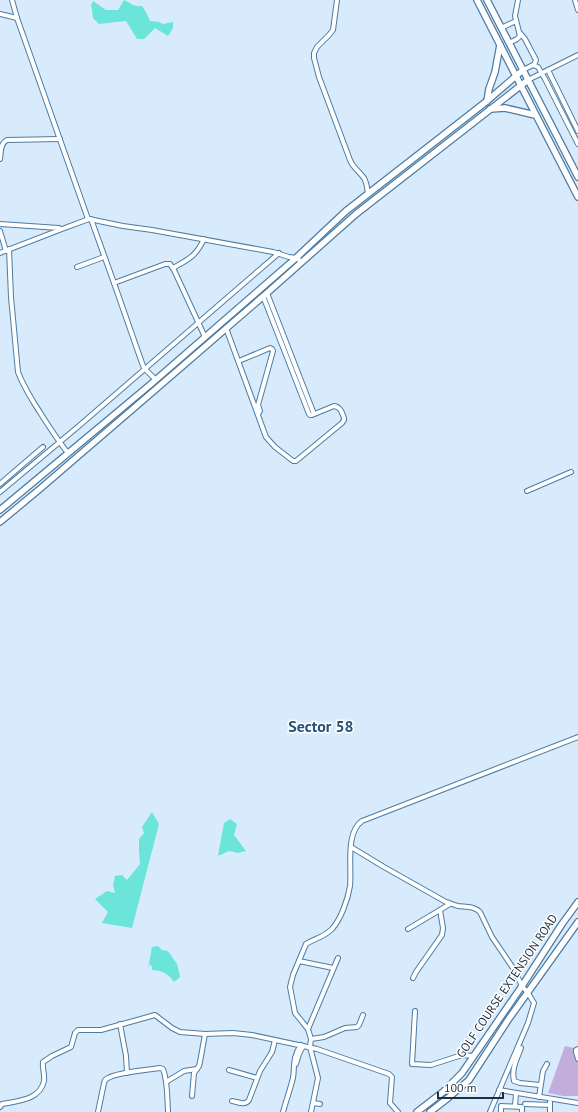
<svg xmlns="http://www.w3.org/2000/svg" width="578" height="1112" font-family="'PT Sans',sans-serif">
<rect width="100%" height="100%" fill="#d7ebfd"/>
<path fill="#c3addc" d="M565,1046L574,1048L578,1062V1096H563L548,1093Z"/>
<g fill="#6be5d9">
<path d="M124,0C131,3 133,7 142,6L146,12L150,21L159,22L163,24L173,22V28L168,36L155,28L144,39H137L126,21L99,24L93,18L92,10L91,5L93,1L106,10H118Z"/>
<path d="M152,812L159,824L132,928L102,923L108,912L95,899L107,891L115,893L113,885L115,876L122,875L127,880L140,864L139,850V839L144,833L142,827Z"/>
<path d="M230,819L237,824L234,835L246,851L238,853L229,851L218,856L224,823Z"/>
<path d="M158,946L162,950L168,951L177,964L180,976L179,978L174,982C169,974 161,970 152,970V967L150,964L148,969L152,947Z"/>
</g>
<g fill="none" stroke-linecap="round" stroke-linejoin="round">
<defs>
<g id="street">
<path d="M12,0L17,18L88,219"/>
<path d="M337,0L333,30L329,35L317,47L314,53V58L319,77L350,160C353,168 360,172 364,178C367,183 367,188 368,194"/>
<path d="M575,0L578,10"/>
<path d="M0,14L17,18"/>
<path d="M501,28L516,21"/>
<path d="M520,33L525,39L536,60L534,65"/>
<path d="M509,43L517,39L520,36L515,16L518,0"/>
<path d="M523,70L533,65L538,67L545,79L578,144"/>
<path d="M548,70L578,131"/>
<path d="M528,80L578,55"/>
<path d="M0,159C1,153 0,143 7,140L60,139"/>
<path d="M91,219L114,283L142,363L144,368L156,380"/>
<path d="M0,224L59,228"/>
<path d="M0,231L6,251"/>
<path d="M9,249L11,297L18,372C22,383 28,393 34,403C45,420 55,437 68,453"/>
<path d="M0,253L62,229L89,219L123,226L152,230L273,252L289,257L296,258L302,262"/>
<path d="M77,267L104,257"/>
<path d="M173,268C189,259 196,256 204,239"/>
<path d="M114,283L165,264H170L174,270L205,337"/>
<path d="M267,293L314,414"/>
<path d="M226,328L266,437L275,447L293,461H296L342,423L344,420V418C342,413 341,407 334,406L312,415H310L309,414L263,296"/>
<path d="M239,361L270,348L272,349L273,351L258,405L260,411L258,414"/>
<path d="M0,484L43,447"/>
<path d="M527,491L571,472"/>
<path d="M0,492L80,425L279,253"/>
<path d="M351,847L384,867L446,902C450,903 454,905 458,906C466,907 474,906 480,912L492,937L513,968L522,986L528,993L534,1003L528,1023L490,1112"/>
<path d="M408,929L450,904"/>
<path d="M299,961L333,968"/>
<path d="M413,978L416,972L442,935L443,928L440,910"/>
<path d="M415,1011L412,1064L431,1065L462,1055L474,1056"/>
<path d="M120,1024L126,1056L127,1073"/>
<path d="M308,1029L338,958"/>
<path d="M311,1039L324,1037L345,1028L357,1027L359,1025L363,1015"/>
<path d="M521,1048C517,1059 511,1069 514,1081L520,1083L540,1085"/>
<path d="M578,1049L576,1050V1052L578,1059"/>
<path d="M296,1064L299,1054L303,1046"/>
<path d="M229,1070L257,1078"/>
<path d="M166,1082L184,1071L197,1069"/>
<path d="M499,1090L578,1103"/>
<path d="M192,1096L194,1073L199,1066L200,1062L205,1034"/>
<path d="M539,1097L543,1071L547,1064"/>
<path d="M232,1101C238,1102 245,1106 249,1100L260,1071L272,1052L275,1040"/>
<path d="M313,1103L320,1104"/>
<path d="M525,1104L550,1105"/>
<path d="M515,1106L516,1094"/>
<path d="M0,1107L2,1104C18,1101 40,1100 44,1081C45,1074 42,1068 43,1062L52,1056L71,1047L75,1033L78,1030H101L155,1015L172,1028L180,1032L205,1034L233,1033L252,1035L317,1049L389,1074L392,1077L390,1103L398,1112"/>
<path d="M98,1112L104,1083C105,1080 105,1079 108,1078C118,1072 147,1070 160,1068L163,1069C168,1082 167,1097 168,1111"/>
<path d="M283,1112C286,1101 290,1090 293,1078C295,1065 292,1058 301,1045"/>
<path d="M311,1112L317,1083L318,1078L310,1047L311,1039L308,1029L295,1013L290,987L293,975L306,944C315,938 323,938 332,929C341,919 348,899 350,886C352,867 345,833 362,821L578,737"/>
<path d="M501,1112V1106L522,1107V1112"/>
<path d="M550,1112V1102"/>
</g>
<g id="secondary">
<path d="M477,0L578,197"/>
<path d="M487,0L578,177"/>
<path d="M487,101L489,89L495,72L500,45"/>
<path d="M490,109L505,108L535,115"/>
<path d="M0,510L151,384L296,258L346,211L423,151L487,101L523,70"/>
<path d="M0,522L41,488L156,389L267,293L356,214L528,80"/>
<path d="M417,1112L443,1092L462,1073L522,986L562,924L578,902"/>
<path d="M430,1112L448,1098L469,1080L508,1020L578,922"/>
</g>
</defs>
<use href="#street" stroke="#4d7ba3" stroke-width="6"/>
<use href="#secondary" stroke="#4d7ba3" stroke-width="8"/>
<use href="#street" stroke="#fff" stroke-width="4"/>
<use href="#secondary" stroke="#fff" stroke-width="5.5"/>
</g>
<g text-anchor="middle" stroke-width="3" stroke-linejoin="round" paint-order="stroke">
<g font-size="12" fill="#1d3041" stroke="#fff">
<text transform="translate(507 986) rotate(-56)" y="4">GOLF COURSE EXTENSION ROAD</text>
</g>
<g font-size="16" font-weight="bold" fill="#27547a" stroke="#fff">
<text x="321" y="732">Sector 58</text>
</g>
</g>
<path d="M438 1092v6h65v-6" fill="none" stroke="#1d3041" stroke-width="2"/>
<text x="444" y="1092" font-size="12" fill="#1d3041" stroke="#ffffff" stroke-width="3" paint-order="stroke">100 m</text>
</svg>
